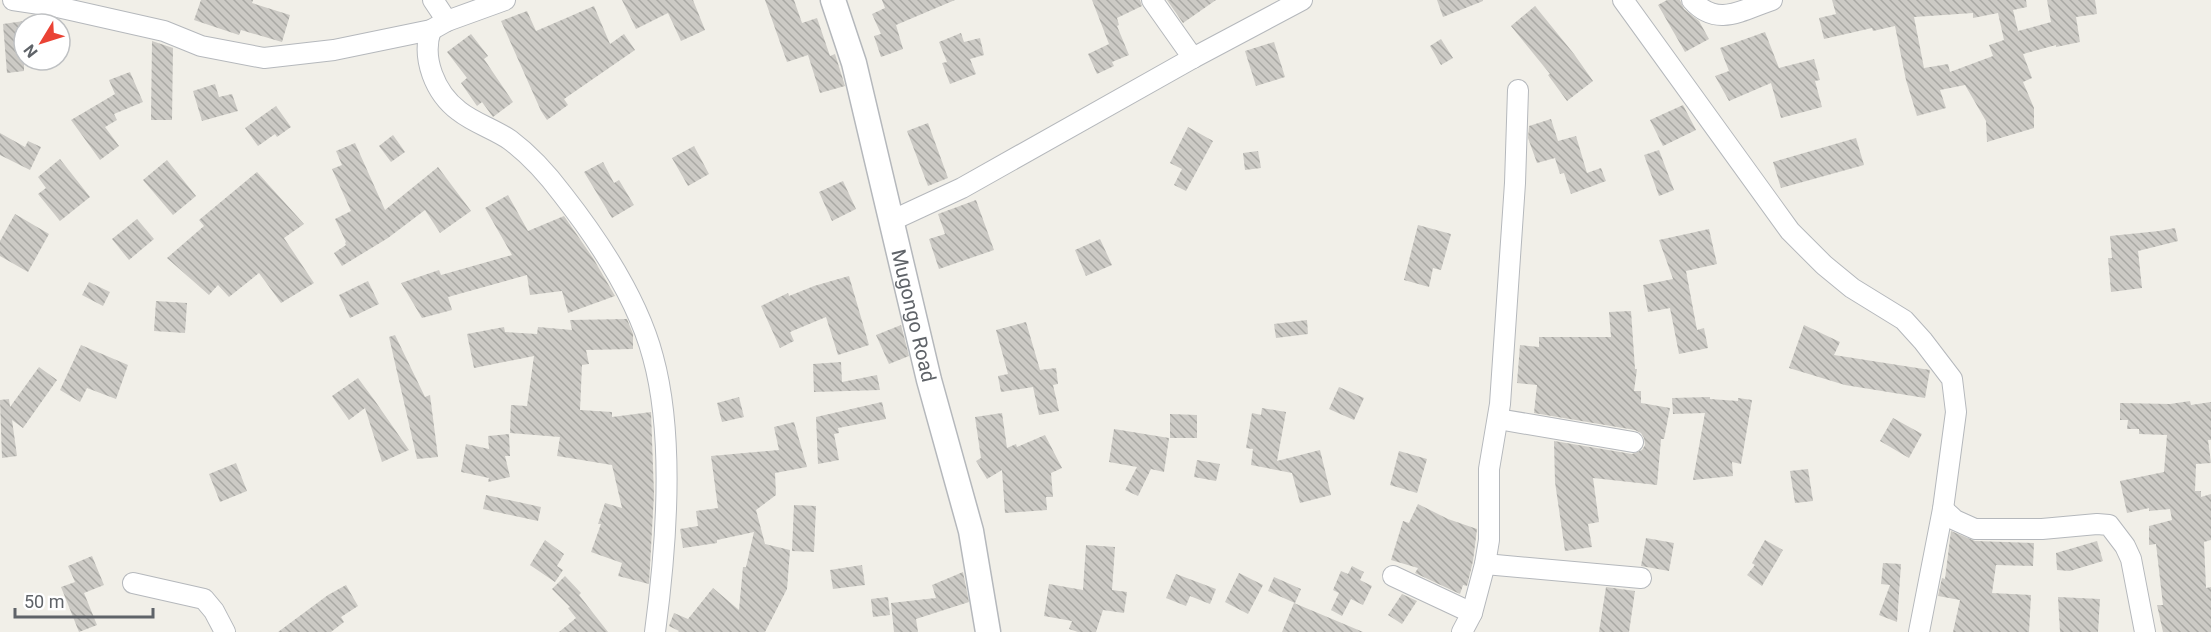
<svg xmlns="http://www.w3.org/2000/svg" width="2211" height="632" font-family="Roboto,sans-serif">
<defs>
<pattern id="building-back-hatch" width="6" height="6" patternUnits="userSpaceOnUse" patternTransform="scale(1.5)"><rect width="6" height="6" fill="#cccac5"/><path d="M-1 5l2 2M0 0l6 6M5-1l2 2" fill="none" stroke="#a9a8a4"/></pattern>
</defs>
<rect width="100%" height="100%" fill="#f1efe8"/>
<g fill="url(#building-back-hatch)" fill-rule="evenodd">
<path d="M201,0H253L252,3L290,15L282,42L241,30L239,35L194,20Z"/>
<path d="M622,0H693L705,30L681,41L668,13L636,29Z"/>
<path d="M765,0H794L802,23L817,18L830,56L835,54L845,86L820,93L808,55L787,62Z"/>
<path d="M882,0H955L896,25L903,49L881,57L874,36L881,34L872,14L885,8Z"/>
<path d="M1092,0H1140L1142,6L1117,18L1119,25L1117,26L1129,55L1112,62L1114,66L1097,74L1088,54L1109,44Z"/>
<path d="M1167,0H1216L1183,23Z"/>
<path d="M1437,0H1483V1L1443,17Z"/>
<path d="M1667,0H1680L1684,9L1699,21L1709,39L1685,52L1658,5Z"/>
<path d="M1832,0H2026L2027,7L2013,10L2018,31L2051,22L2047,0H2095L2097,14L2076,17L2080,42L2056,47V45L2023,54L2032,78L2023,82L2034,108V128L1987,142L1986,121L1965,85L1940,90L1946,108L1917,116L1906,80L1895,26L1873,31L1872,28L1824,39L1819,18L1836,14ZM1973,13V18L1998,13L2004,40L1989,45L1993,56L1950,72L1948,64L1924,68L1914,17Z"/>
<path d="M594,6L610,44L624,34L635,50L564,99L568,105L547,120L541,111L501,21L527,11L536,31Z"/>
<path d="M1535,6L1574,54L1593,81L1567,101L1548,75L1550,74L1511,26Z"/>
<path d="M24,21V71L7,73L3,24Z"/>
<path d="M1765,32L1779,68L1814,59L1820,80L1815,81L1822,107L1781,118L1771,83L1729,101L1715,76L1729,71L1720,48Z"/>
<path d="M961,33L964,42L980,38L984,55L970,59L976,74L950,84L942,63L947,62L939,42Z"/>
<path d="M471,34L488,56L484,59L513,102L493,117L482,102L477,106L461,83L467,78L447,52Z"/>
<path d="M1441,39L1453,58L1441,65L1430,46Z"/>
<path d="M152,41L173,48L172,120H151Z"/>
<path d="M1274,42L1285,77L1256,86L1245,51Z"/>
<path d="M130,72L143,102L114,114L117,120L105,127L119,146L100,160L71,120L115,94L109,80Z"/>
<path d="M215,84L219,97L232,94L238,111L202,121L193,91Z"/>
<path d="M1683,105L1696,130L1663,146L1650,120Z"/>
<path d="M276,106L291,127L277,137L275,134L258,146L245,128Z"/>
<path d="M1551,119L1558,141L1576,136L1587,173L1601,168L1606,181L1571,194L1564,173L1560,174L1555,158L1537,163L1528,138L1529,126Z"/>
<path d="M928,123L948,178L928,186L907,131Z"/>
<path d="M1188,127L1213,141L1186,191L1174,185L1182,169L1170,163Z"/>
<path d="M0,133L25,147L28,141L41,147L30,170L0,155Z"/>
<path d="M393,135L405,152L391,162L379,146Z"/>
<path d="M1856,138L1864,165L1781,188L1773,162Z"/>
<path d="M355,143L385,210L438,167L471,211L440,233L425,210L388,238L342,266L334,253L346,245L345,243L346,242L335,219L351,211L332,169L342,165L336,151Z"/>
<path d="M694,146L709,174L688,186L672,158Z"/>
<path d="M1659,150L1674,190L1659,196L1644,155Z"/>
<path d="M1258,151L1261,168L1245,170L1243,153Z"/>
<path d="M60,159L90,197L60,221L38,194L46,188L38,177Z"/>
<path d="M167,160L196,196L173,215L143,180Z"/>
<path d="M603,162L614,183L619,180L634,205L612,218L584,172Z"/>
<path d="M257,172L304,224L284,238L314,283L281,303L259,273L229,297L218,285L209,295L167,258L204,226L199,220Z"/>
<path d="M843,181L856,209L832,221L819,192Z"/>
<path d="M508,195L528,231L564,216L593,258L615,296L568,313L562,291L530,295L527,275L448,297L452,310L422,318L401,283L439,270L441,275L512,255L485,208Z"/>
<path d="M976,200L994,250L939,269L929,239L945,234L938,214Z"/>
<path d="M15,214L49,234L28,272L0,256V241Z"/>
<path d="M137,219L154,239L129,260L112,239Z"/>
<path d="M1418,225L1451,234L1441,270L1433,268L1429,287L1404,280Z"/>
<path d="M2175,228L2178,241L2138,251L2142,288L2111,292L2108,258H2112L2110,236L2159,231Z"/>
<path d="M1709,229L1717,264L1686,271L1697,330L1704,328L1708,348L1679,354L1670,308L1648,312L1643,285L1673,279L1659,240Z"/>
<path d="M1100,239L1112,265L1086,276L1075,250Z"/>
<path d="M849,276L869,345L838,355L826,317L790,332L794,341L780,348L761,306L788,293L789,296L814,286Z"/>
<path d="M368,281L379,304L350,318L339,295Z"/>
<path d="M89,282L110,292L103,306L82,295Z"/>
<path d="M156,301L187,303L185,333L154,331Z"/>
<path d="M1631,311L1635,369H1637L1634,391H1641V403L1670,408L1664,439H1661L1657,485L1593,478L1599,522L1588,524L1592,547L1565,551L1555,482L1554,441L1632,454L1642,450L1645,445L1644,438L1641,433L1635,430L1534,413L1537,385L1517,383L1520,345L1539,347V337H1611L1609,312Z"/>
<path d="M627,319L633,334V349L586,350L589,364L582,365L580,410L612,412V417L651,412L654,494L649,584L618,576L622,563L591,552L601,524H598L605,503L622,508L612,465L557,456L560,437L510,433L511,405L527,406L534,356L474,368L467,334L504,327L505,332L537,334L538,327L572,330L570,320Z"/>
<path d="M1307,320L1308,334L1276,338L1274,324Z"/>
<path d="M1026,322L1040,370L1056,368L1058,384L1053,385L1059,411L1039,415L1033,387L1001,392L998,376L1008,374L996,330Z"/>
<path d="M901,325L909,356L889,364L876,335Z"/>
<path d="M1804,325L1840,342L1834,355L1930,370L1925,398L1845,385L1789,368Z"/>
<path d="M395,335L425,397L430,395L438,457L417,459L389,337Z"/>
<path d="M81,345L128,365L116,399L87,388L80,402L60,390Z"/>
<path d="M841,362L842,382L877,375L880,390L814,392L813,364Z"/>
<path d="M39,367L57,380L23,428L12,420L17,456L2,458L0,400L9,399L10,407Z"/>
<path d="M358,378L375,401L409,450L382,462L365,408L349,420L332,396Z"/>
<path d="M1339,387L1364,398L1354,420L1329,409Z"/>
<path d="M739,397L744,417L722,422L717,403Z"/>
<path d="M1710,397V399L1738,401V398L1752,400L1741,464L1732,462L1733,476L1693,480L1705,413L1673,414L1672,398Z"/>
<path d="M2190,401L2191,405L2211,402V440H2208L2211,463L2196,464L2195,491H2201V497L2211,494V540L2204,542L2206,588L2211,587V632H2163L2157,605H2163L2156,544L2149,545V526L2172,520L2170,509L2149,511V508L2127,513L2120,481L2164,472L2167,435L2139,434V429H2127L2128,420H2120V403L2170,404Z"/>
<path d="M882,402L886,419L838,428L839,433L834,434L839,460L818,464L816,417Z"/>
<path d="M1262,408L1286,412L1277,461L1320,450L1331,495L1300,503L1292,473L1251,465L1253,449L1246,448L1252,413L1261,415Z"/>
<path d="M1002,413L1007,448L1016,444L1017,447L1045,435L1062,468L1051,473L1053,497H1046L1047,510L1005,513L1002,470L987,479L976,461L981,458L975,417Z"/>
<path d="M1170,414L1197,415V438H1170Z"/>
<path d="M1893,418L1922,434L1909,458L1880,441Z"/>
<path d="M794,422L807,467L775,473L776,495L756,510L765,544L790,550L787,589L765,632H678L679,631L669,626L674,613L688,619L713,588L739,610L743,567H746L754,532L717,540V543L683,548L680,529L698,526L696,511L718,508L711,456L779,450L774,427Z"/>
<path d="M1114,429L1169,438L1164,472L1151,469L1138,496L1125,490L1137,467L1109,462Z"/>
<path d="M509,434L510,456H505L510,477L488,482L489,478L461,472L466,444L489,449L488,436Z"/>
<path d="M1399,451L1427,459L1417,493L1390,485Z"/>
<path d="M1197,460L1220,464L1216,481L1194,477Z"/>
<path d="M236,463L247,491L220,502L209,474Z"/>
<path d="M1808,469L1813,501L1795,503L1790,471Z"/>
<path d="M486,495L541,507L538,521L483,509Z"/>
<path d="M1418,504L1448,519L1477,529L1473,561L1467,586L1463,585L1460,594L1415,573L1418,568L1391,560L1403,521L1409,523Z"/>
<path d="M794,505L816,506L814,552L792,551Z"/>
<path d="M1951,531L1975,541L2034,543L2033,566L1996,565L1992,593L2031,595L2029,632H1953L1960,600L1938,596L1942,578L1945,579Z"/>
<path d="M1646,538L1674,543L1669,571L1641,566Z"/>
<path d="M545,540L564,554L557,566L563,570L555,582L530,565Z"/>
<path d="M1765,540L1783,550L1762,586L1747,575L1755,565L1752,563Z"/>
<path d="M2097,541L2103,561L2070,571L2057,570L2056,553Z"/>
<path d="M1086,545L1115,547L1112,590L1127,592L1124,613L1103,610L1096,632H1078L1069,629L1072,621L1044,616L1049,584L1083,590Z"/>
<path d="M92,556L104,585L84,593L97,625L79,632L61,587L75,582L68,566Z"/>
<path d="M1883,563L1901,564L1897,622L1879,615L1890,585L1881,584Z"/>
<path d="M862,565L865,585L833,589L830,570Z"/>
<path d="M1352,566L1364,572L1360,580L1372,586L1363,605L1351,599L1342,616L1331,610L1339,593L1333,590L1341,571L1348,574Z"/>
<path d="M963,572L969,602L916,619L918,632H894L891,603L936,598L932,585Z"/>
<path d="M1239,573L1263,585L1248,614L1225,602Z"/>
<path d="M1176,574L1216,589L1210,604L1190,596L1186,606L1166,598Z"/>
<path d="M565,576L581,593L579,595L608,632H559L576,618L568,608L570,607L552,589Z"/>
<path d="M1274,577L1301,589L1295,603L1268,591Z"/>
<path d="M346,585L358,606L341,617L344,622L331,632H278L328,595Z"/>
<path d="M1606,587L1635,591L1629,632H1599Z"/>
<path d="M1402,594L1417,601L1402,624L1388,615Z"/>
<path d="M888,597L890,615L873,617L871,599Z"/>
<path d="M2058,597L2100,599L2098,632H2060Z"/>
<path d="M1294,603L1363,632H1282Z"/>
</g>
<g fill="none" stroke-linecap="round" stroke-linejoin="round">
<defs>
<g id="minor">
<path d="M13,0L53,6L164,31L201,46L264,58L334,50L431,30L447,21L505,0"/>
<path d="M433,0L447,21"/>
<path d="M1152,0L1193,58"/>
<path d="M1623,0L1790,231L1824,265L1852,288L1904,320L1923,341L1952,379L1956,412L1943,509L1919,632"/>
<path d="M1692,0C1717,28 1742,10 1772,0"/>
<path d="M431,30C421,58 435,93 459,111C474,123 494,129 510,140C530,155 548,175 563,195C599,241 638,300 653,357C675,437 666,550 655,632"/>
<path d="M893,220L962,188L1193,58L1302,0"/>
<path d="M1498,419L1633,442"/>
<path d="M1943,509L1955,520L1975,529H2042L2097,524L2109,525L2125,546L2131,559L2145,632"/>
<path d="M1485,564L1641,578"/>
<path d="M1393,576L1472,613"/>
<path d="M133,583L204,599L214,611L225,632"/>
<path d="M1462,632L1472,613L1485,564L1489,540V469L1500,404L1515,183L1518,90"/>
</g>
<g id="tertiary">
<path id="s1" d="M833,0L854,63L929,380L971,531L988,632"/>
</g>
</defs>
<use href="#minor" stroke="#b5b8bc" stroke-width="22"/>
<use href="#tertiary" stroke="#b5b8bc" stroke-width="27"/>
<use href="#minor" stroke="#fff" stroke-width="20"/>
<use href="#tertiary" stroke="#fff" stroke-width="24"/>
</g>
<g text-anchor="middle" stroke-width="4.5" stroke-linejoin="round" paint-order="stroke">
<g font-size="20" fill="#5f6368" stroke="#fff">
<text dy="7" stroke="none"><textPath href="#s1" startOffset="326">Mugongo Road</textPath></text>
</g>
</g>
<g transform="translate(42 42) rotate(232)"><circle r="28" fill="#ffffff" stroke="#bfc1c3" stroke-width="1.5"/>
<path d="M0-4.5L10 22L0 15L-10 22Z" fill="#ea4335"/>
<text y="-9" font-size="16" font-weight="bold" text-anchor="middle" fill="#5f6368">N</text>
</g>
<path d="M15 608v9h138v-9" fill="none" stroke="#5f6368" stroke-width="3"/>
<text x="24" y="608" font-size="18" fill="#5f6368" stroke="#ffffff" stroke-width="4.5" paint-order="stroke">50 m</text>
</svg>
